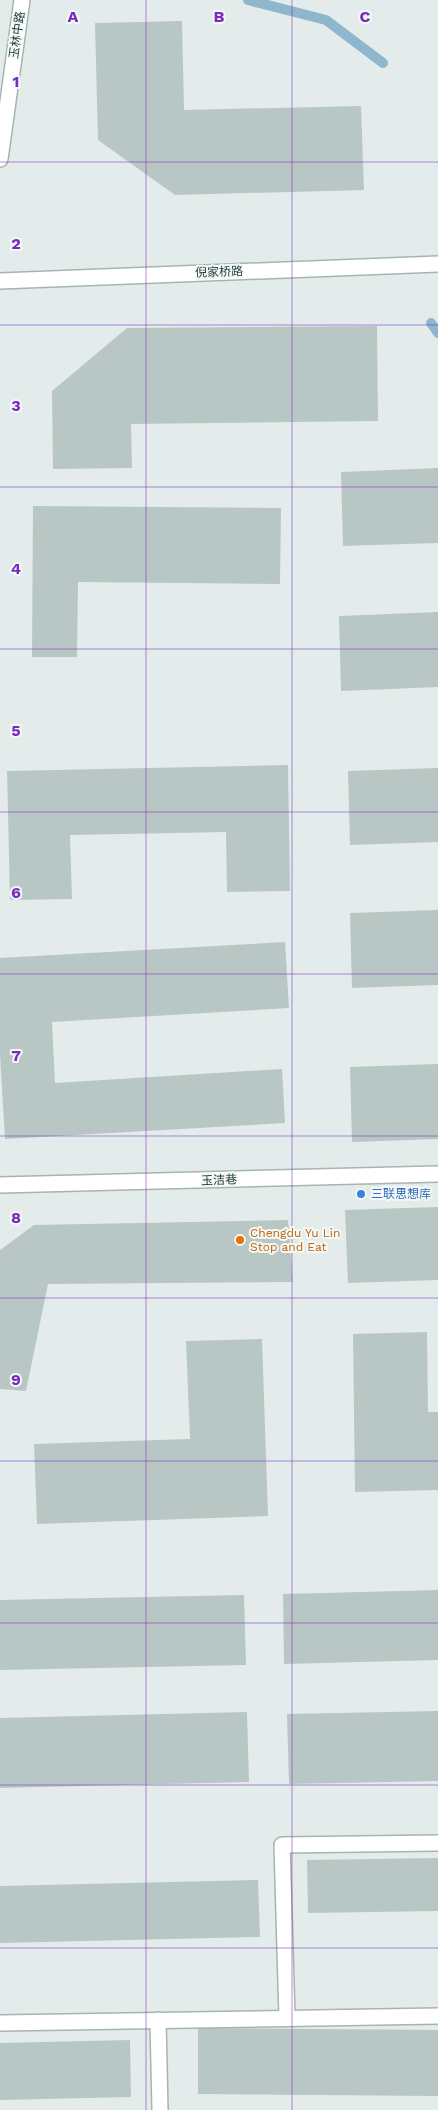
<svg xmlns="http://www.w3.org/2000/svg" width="438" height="2110" font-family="'Work Sans','Noto Sans SC',sans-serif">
<rect width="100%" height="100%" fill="#e3ecea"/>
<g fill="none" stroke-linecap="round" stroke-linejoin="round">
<g stroke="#8eb7ce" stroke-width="10">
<path d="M248,0L326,20L383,63"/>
<path d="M431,323L438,333"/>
</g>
</g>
<g fill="#b8c7c4">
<path d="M182,21L184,110L361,106L364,190L175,195L98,140L95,23Z"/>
<path d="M377,326L378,421L131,424L132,468L53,469L52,391L127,328Z"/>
<path d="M438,468V543L343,546L341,472Z"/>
<path d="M33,506L281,508L280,584L78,582L77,657H32Z"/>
<path d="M438,612V687L341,691L339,616Z"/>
<path d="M288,765L290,891L227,892L226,832L70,835L72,899L10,900L7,771Z"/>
<path d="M438,768V842L350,845L348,771Z"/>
<path d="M438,910V985L352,988L350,913Z"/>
<path d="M285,942L289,1008L52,1022L55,1083L282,1069L285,1123L5,1139L0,1055V958Z"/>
<path d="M438,1064V1139L352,1142L350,1067Z"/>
<path d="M438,1207V1280L348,1283L345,1210Z"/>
<path d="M288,1220L293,1282L48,1284L26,1391L0,1389V1250L34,1225Z"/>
<path d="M427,1332L428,1412H438V1490L355,1492L353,1334Z"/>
<path d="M262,1339L268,1516L37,1524L34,1444L190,1439L186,1341Z"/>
<path d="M438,1590V1660L284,1664L283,1594Z"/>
<path d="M244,1595L246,1665L0,1670V1600Z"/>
<path d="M438,1711V1781L289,1784L287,1714Z"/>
<path d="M247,1712L249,1782L0,1788V1718Z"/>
<path d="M438,1858V1911L308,1913L307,1860Z"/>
<path d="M258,1880L260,1937L0,1943V1886Z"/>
<path d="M198,2028L438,2030V2096L198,2094Z"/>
<path d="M130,2040L131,2097L0,2100V2043Z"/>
</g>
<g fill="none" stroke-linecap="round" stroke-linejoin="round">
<defs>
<g id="lane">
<path d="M287,2018L282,1845L438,1843"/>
<path d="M158,2020L160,2110"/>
<path d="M0,2023L438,2016"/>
</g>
<path id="street" d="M0,1185L438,1174"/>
<g id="secondary">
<path d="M0,159L22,0"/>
<path d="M0,281L438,264"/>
</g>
</defs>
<use href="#lane" stroke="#a6b4b2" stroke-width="18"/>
<use href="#street" stroke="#a6b4b2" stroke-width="18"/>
<use href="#secondary" stroke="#a2b7b4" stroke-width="18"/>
<use href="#lane" stroke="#fff" stroke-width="15"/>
<use href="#street" stroke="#fff" stroke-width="15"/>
<use href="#secondary" stroke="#fff" stroke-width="15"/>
</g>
<path fill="none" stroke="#7b2cbf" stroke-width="1" stroke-opacity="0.55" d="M146,0V2110M292,0V2110M0,162H438M0,325H438M0,487H438M0,649H438M0,812H438M0,974H438M0,1136H438M0,1298H438M0,1461H438M0,1623H438M0,1785H438M0,1948H438"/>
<circle fill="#3f7fe0" stroke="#f3f9f7" stroke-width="2" cx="361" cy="1194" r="5"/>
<circle fill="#e8710a" stroke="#f3f9f7" stroke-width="2" cx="240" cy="1240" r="5"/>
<g text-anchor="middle" stroke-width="4" stroke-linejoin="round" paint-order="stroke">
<g font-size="12" fill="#233d3b" stroke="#f3f9f7">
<text transform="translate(17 35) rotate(-82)" y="4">玉林中路</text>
<text transform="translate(219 272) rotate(-2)" y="4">倪家桥路</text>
<text transform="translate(219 1180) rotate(-2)" y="4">玉洁巷</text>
</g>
<g font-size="12" fill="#366cbe" stroke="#f3f9f7" text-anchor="start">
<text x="371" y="1198">三联思想库</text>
</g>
<g font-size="12" fill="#c56008" stroke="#f3f9f7" text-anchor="start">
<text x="250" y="1237">Chengdu Yu Lin<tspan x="250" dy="14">Stop and Eat</tspan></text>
</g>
</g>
<g font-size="16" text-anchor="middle" font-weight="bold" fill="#7b2cbf" stroke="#f3f9f7" stroke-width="4" stroke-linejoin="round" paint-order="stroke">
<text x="73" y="22">A</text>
<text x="219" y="22">B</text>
<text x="365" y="22">C</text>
<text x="16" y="87">1</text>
<text x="16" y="249">2</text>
<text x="16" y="411">3</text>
<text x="16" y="574">4</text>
<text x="16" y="736">5</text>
<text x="16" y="898">6</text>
<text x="16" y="1061">7</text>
<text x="16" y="1223">8</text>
<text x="16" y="1385">9</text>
</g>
</svg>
